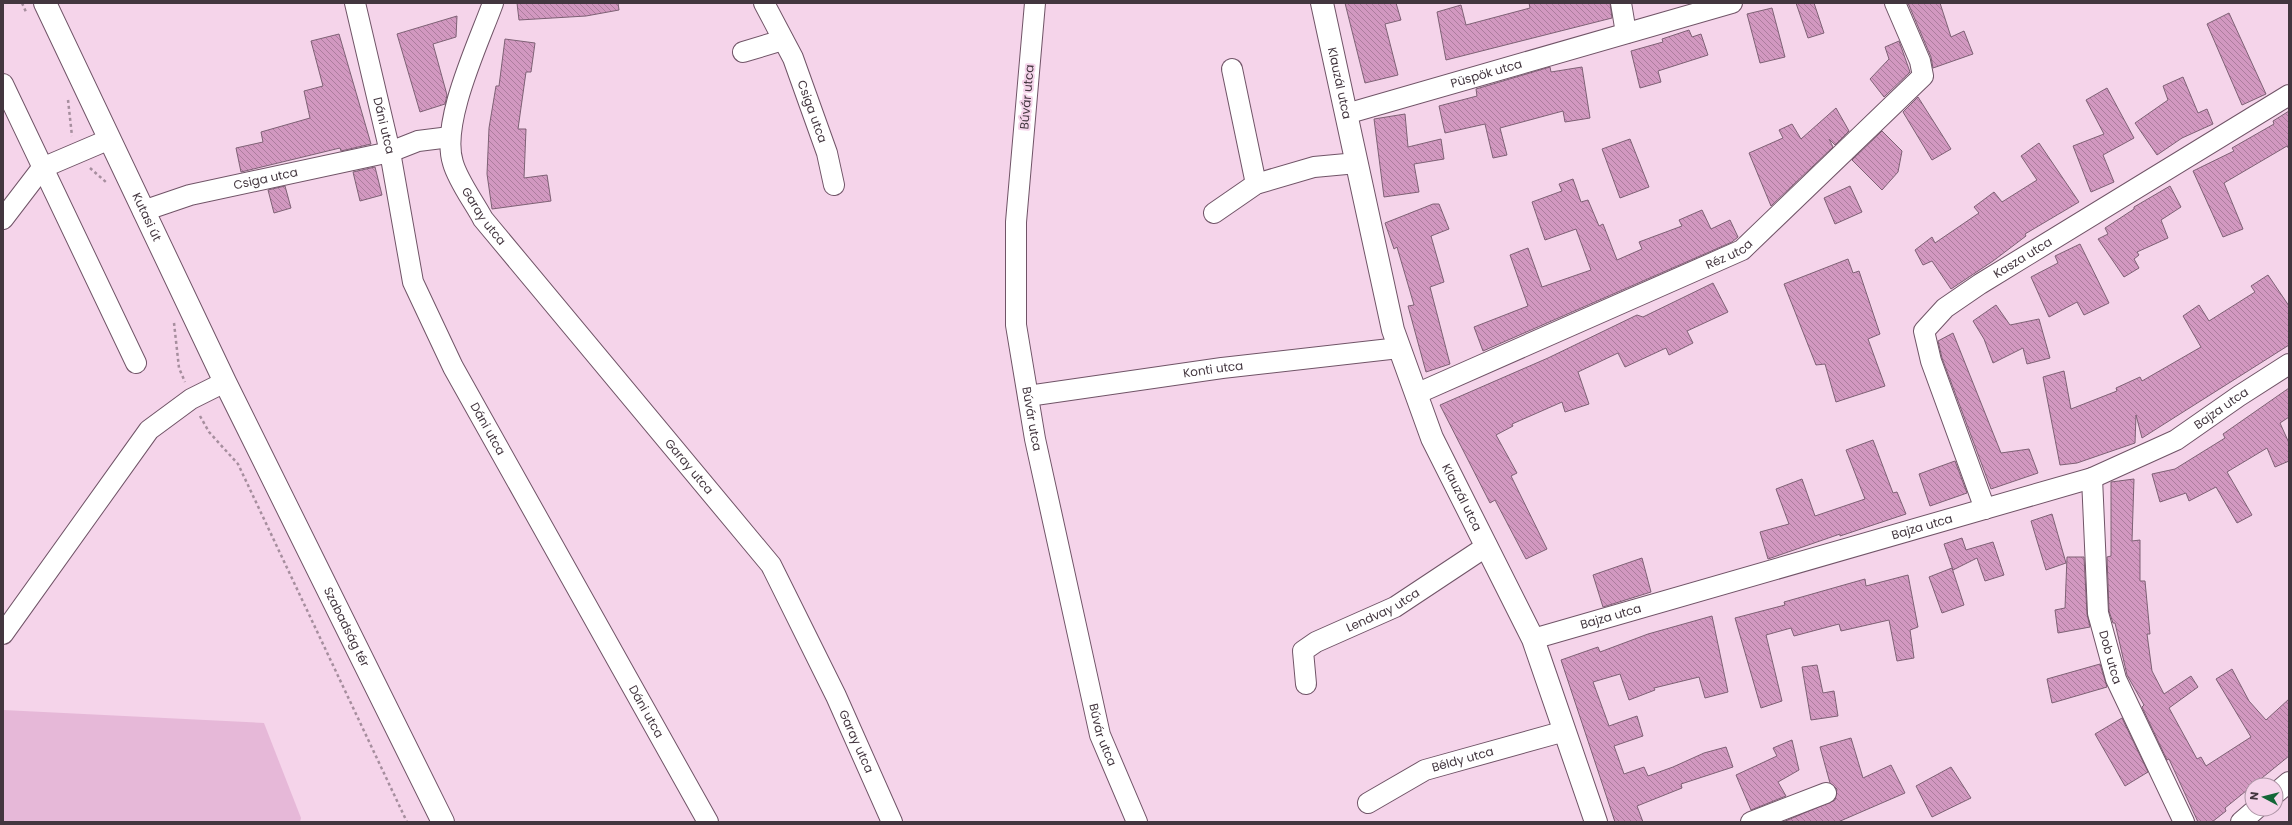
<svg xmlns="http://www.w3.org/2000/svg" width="2292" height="825" font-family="Poppins,sans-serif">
<defs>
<pattern id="building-back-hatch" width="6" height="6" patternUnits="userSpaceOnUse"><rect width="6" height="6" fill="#d298c0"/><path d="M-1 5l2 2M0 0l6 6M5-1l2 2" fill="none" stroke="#ac7d9d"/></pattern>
</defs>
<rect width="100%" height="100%" fill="#f5d4ea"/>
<path fill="#e6b8d8" d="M3,710L264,723L301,818L300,822H3Z"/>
<g fill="url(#building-back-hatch)" stroke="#7e6175">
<path d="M517,3H618L619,10L586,16L519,20Z"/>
<path d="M1345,3H1396L1401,20L1385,24L1398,75L1365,83Z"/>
<path d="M1529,3H1610L1612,18L1446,60L1437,12L1461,5L1466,25L1530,8Z"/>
<path d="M1796,3H1814L1824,33L1808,38Z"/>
<path d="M1908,3H1940L1951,37L1964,31L1973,54L1933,68L1931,57Z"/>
<path d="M1772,8L1785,57L1760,63L1747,14Z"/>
<path d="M2229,13L2266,94L2242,105L2207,24Z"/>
<path d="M457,16L456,37L433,44L447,95L445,104L420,112L397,34Z"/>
<path d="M1689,30L1692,37L1701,34L1708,55L1658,71L1661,82L1640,88L1631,51L1663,42L1662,39Z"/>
<path d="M339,34L371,144L341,151L340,148L241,172L236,148L263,142L261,132L310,118L304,91L323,86L311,41Z"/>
<path d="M505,39L535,43L531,72H526L518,129H526L524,178L547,175L551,201L492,209L487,174L489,128L496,86H499Z"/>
<path d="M1899,41L1910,72L1884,97L1870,79L1889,59L1885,47Z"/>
<path d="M1550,67L1551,72L1582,67L1590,118L1565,122L1563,111L1500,128L1507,155L1493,158L1485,124L1445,133L1439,106L1477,96L1476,89Z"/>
<path d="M2183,77L2198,113L2207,109L2213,124L2182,138L2157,155L2135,123L2168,100L2163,86Z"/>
<path d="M2107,88L2134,138L2103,155L2114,182L2091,192L2073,146L2104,134L2086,100Z"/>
<path d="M1918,97L1951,149L1932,160L1903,112Z"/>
<path d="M1836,108L1849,131L1835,145L1829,139L1833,147L1771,206L1749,153L1783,138L1779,130L1792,124L1801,139Z"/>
<path d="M2289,111V149L2287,146L2224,183L2243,229L2223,237L2193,171L2234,151L2232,148L2274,124L2273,121Z"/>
<path d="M1405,114L1408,147L1441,139L1444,159L1414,164L1419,192L1384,197L1374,119Z"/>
<path d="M1882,131L1902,151L1898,172L1882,190L1852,160Z"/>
<path d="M1630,139L1649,187L1620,198L1602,149Z"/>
<path d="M2039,143L2079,202L2025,234L2026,236L1993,261L1951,289L1932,261L1923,265L1915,250L1932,237L1935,243L1979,213L1974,207L1994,192L2002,202L2037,180L2021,156Z"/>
<path d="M375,167L382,195L360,201L353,172Z"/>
<path d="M1573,179L1581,202L1588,200L1599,226L1603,224L1617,260L1642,249L1639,242L1682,226L1679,220L1702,210L1711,229L1730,220L1738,237L1732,242L1483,351L1474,327L1528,306L1510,255L1528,248L1542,287L1591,270L1576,229L1545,240L1532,202L1562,191L1559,184Z"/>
<path d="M285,186L291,208L274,213L268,190Z"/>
<path d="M1850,186L1862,212L1835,224L1824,198Z"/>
<path d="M2170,186L2181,207L2161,220L2168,238L2137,252L2139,255L2134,259L2139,268L2124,277L2098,239L2108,234L2105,228L2134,209V207Z"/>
<path d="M1433,204H1439L1449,229L1431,236L1444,282L1430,287L1450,364L1426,372L1408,306L1414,305L1397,247L1394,249L1385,223Z"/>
<path d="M2080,244L2109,303L2084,315L2077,302L2049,317L2031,277L2058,263L2055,256Z"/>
<path d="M1848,259L1853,273L1859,271L1880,334L1868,339L1885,386L1836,402L1825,364L1816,365L1784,284Z"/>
<path d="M2268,275L2289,306V345L2142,438L2136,415L2135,443L2077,463L2060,465L2043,377L2064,371L2071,409L2117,391L2116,388L2140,377L2142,381L2201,347L2183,316L2199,305L2209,321L2255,292L2251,286Z"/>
<path d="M1713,283L1728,312L1687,331L1693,343L1669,355L1666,348L1625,367L1618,353L1578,372L1589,404L1565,412L1562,402L1512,424L1513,426L1496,435L1517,473L1511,476L1547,549L1526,559L1495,500L1490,503L1440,405L1548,358L1637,315L1643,317Z"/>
<path d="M1996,305L2010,325L2039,319L2050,358L2027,364L2023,348L1993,363L1984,339L1973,321Z"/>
<path d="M1953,333L2001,453L2029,449L2038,473L1991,489L1942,358L1938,341Z"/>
<path d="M2289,388V417L2280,423L2289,443V461L2275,467L2267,448L2227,472L2252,515L2237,523L2216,487L2189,501L2186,493L2160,502L2152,474L2175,469L2225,438L2223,434Z"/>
<path d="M1873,440L1893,493L1897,492L1906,514L1840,536V534L1768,559L1760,532L1789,524L1776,489L1802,479L1815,516L1865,499L1846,450Z"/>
<path d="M1955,461L1967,493L1930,506L1919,474Z"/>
<path d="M2134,479L2132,541L2140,540V581H2145L2150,634H2147L2152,671L2164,694L2191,676L2198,687L2169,708L2197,759L2201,757L2206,766L2251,737L2216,679L2232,669L2249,701L2266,720L2289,699V756L2225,808L2226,811L2212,822H2198L2169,759L2167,760L2142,707L2144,705L2127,675L2115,623H2113L2109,611L2107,557L2111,556V482Z"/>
<path d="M2052,514L2066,563L2046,570L2031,521Z"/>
<path d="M1962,538L1966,550L1993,542L2004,575L1985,581L1977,558L1953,570L1944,544Z"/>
<path d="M2067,557H2084L2087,614L2090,627L2058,633L2055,610L2065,608Z"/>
<path d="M1642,558L1651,592L1603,607L1593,575Z"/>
<path d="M1952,568L1964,605L1942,613L1929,577Z"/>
<path d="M1908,575L1918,627L1910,630L1914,658L1897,661L1889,620L1841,631L1839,624L1794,636L1791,628L1766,635L1782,701L1761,708L1735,618L1785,605L1784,602L1865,579L1866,586Z"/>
<path d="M1712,616L1728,692L1705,698L1699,677L1654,688L1655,690L1629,700L1620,674L1593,682L1609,726L1637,716L1643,736L1614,746L1624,774L1644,767L1648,776L1673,767L1704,753L1726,747L1733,767L1681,784L1682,788L1637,806L1643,822H1615L1561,660L1598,647L1600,652L1648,634Z"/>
<path d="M2100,664L2107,687L2052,703L2047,679Z"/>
<path d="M1817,665L1823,693L1834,691L1838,716L1811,720L1802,667Z"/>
<path d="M2122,718L2148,772L2125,786L2095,734Z"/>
<path d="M1851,738L1863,778L1891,765L1905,793L1838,822H1783L1835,800L1837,789L1830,783L1820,747Z"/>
<path d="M1792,740L1799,770L1778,782L1786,796L1751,810L1736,775L1777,756L1773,748Z"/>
<path d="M1951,767L1971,798L1932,817L1916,786Z"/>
</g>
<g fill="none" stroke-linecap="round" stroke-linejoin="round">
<defs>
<g id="minor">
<path id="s1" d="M355,3L390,152L413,282L453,367L708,822"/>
<path id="s2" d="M493,3C479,42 440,123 453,163C458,181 474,202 483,219L771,565L836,696L892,822"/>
<path id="s3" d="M764,3L793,58L827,153L834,185"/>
<path id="s4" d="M1035,3L1016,222V325L1035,439L1100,735L1137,822"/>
<path d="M1621,3L1626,33"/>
<path d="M743,52L783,40"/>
<path d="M1232,69L1256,184"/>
<path d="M3,84L136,363"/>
<path id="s5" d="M1346,114L1732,3"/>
<path id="s6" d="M143,211L190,195L390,152L418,141L450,137"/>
<path d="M1214,213L1256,184L1314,167L1357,163"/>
<path d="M3,219L42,168L110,139"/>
<path id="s7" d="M1416,394L1742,250L1923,76L1920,61L1895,3"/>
<path id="s8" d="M1028,396L1222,368L1399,348"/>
<path id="s9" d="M2092,478L2098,613L2116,679L2184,822"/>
<path id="s10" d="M1985,509L1931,361L1924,331L1945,308L1980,284L2289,95"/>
<path d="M3,634L149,430L191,399L225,382"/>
<path id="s11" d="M1533,639L2092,478L2176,440L2239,396L2289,364"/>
<path id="s12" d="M1306,684L1303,651L1316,642L1395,607L1487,546"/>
<path d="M2276,793L2289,782"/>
<path id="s13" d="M1368,803L1425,770L1565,731"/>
<path d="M1751,822L1826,793"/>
<path d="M2241,822L2256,809"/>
</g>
<g id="tertiary">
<path id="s14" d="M45,3L225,382L443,822"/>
<path id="s15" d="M1322,3L1393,330L1432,438L1533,639L1596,822"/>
</g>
</defs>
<use href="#minor" stroke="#705467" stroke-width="22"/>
<use href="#tertiary" stroke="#705467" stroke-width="24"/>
<g stroke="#a68e9e" stroke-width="2.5" stroke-dasharray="3 3" stroke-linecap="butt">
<path d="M22,3L26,12"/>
<path d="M68,100L72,136"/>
<path d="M90,168L107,183"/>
<path d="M174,323L179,368L185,382"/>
<path d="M200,416L209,432L238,464L407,822"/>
</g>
<use href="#minor" stroke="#fff" stroke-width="20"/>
<use href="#tertiary" stroke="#fff" stroke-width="22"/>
</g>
<g text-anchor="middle" stroke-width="4" stroke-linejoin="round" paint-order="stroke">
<g font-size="12" fill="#43363f" stroke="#f5d4ea">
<text dy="4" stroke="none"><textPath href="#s5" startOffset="146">Püspök utca</textPath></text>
<text dy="4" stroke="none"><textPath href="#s15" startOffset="82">Klauzál utca</textPath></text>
<text transform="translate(1027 97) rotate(-85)" y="4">Búvár utca</text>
<text dy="4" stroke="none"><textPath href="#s3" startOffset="119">Csiga utca</textPath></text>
<text dy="4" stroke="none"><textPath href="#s1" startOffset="126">Dáni utca</textPath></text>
<text dy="4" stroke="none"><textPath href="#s6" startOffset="127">Csiga utca</textPath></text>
<text dy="4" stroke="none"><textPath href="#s2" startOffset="229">Garay utca</textPath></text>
<text dy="4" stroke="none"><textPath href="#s14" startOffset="237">Kutasi út</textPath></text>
<text dy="4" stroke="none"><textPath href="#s7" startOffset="343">Réz utca</textPath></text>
<text dy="4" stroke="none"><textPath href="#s10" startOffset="312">Kasza utca</textPath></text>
<text dy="4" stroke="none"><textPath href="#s8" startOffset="187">Konti utca</textPath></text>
<text dy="4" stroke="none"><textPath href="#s11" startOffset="729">Bajza utca</textPath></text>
<text dy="4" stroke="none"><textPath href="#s4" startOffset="418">Búvár utca</textPath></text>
<text dy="4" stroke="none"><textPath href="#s1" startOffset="450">Dáni utca</textPath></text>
<text dy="4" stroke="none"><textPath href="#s2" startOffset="553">Garay utca</textPath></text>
<text dy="4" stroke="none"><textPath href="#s15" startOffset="516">Klauzál utca</textPath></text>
<text dy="4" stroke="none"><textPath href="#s11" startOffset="405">Bajza utca</textPath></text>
<text dy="4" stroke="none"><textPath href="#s12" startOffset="123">Lendvay utca</textPath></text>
<text dy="4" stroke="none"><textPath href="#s11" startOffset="81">Bajza utca</textPath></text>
<text dy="4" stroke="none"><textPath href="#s14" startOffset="693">Szabadság tér</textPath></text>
<text dy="4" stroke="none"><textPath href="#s9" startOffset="181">Dob utca</textPath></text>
<text dy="4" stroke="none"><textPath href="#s1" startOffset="774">Dáni utca</textPath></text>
<text dy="4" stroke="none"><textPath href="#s4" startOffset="742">Búvár utca</textPath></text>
<text dy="4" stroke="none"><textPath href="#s2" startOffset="877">Garay utca</textPath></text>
<text dy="4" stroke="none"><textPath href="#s13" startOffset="105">Béldy utca</textPath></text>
</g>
</g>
<rect width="2292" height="825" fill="none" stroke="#43363f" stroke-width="8"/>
<g transform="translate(2264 797) rotate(277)"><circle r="19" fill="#f5d4ea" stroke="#ae95a6"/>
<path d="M0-3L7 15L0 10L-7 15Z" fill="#136637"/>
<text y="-6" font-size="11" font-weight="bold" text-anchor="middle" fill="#43363f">N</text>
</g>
</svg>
